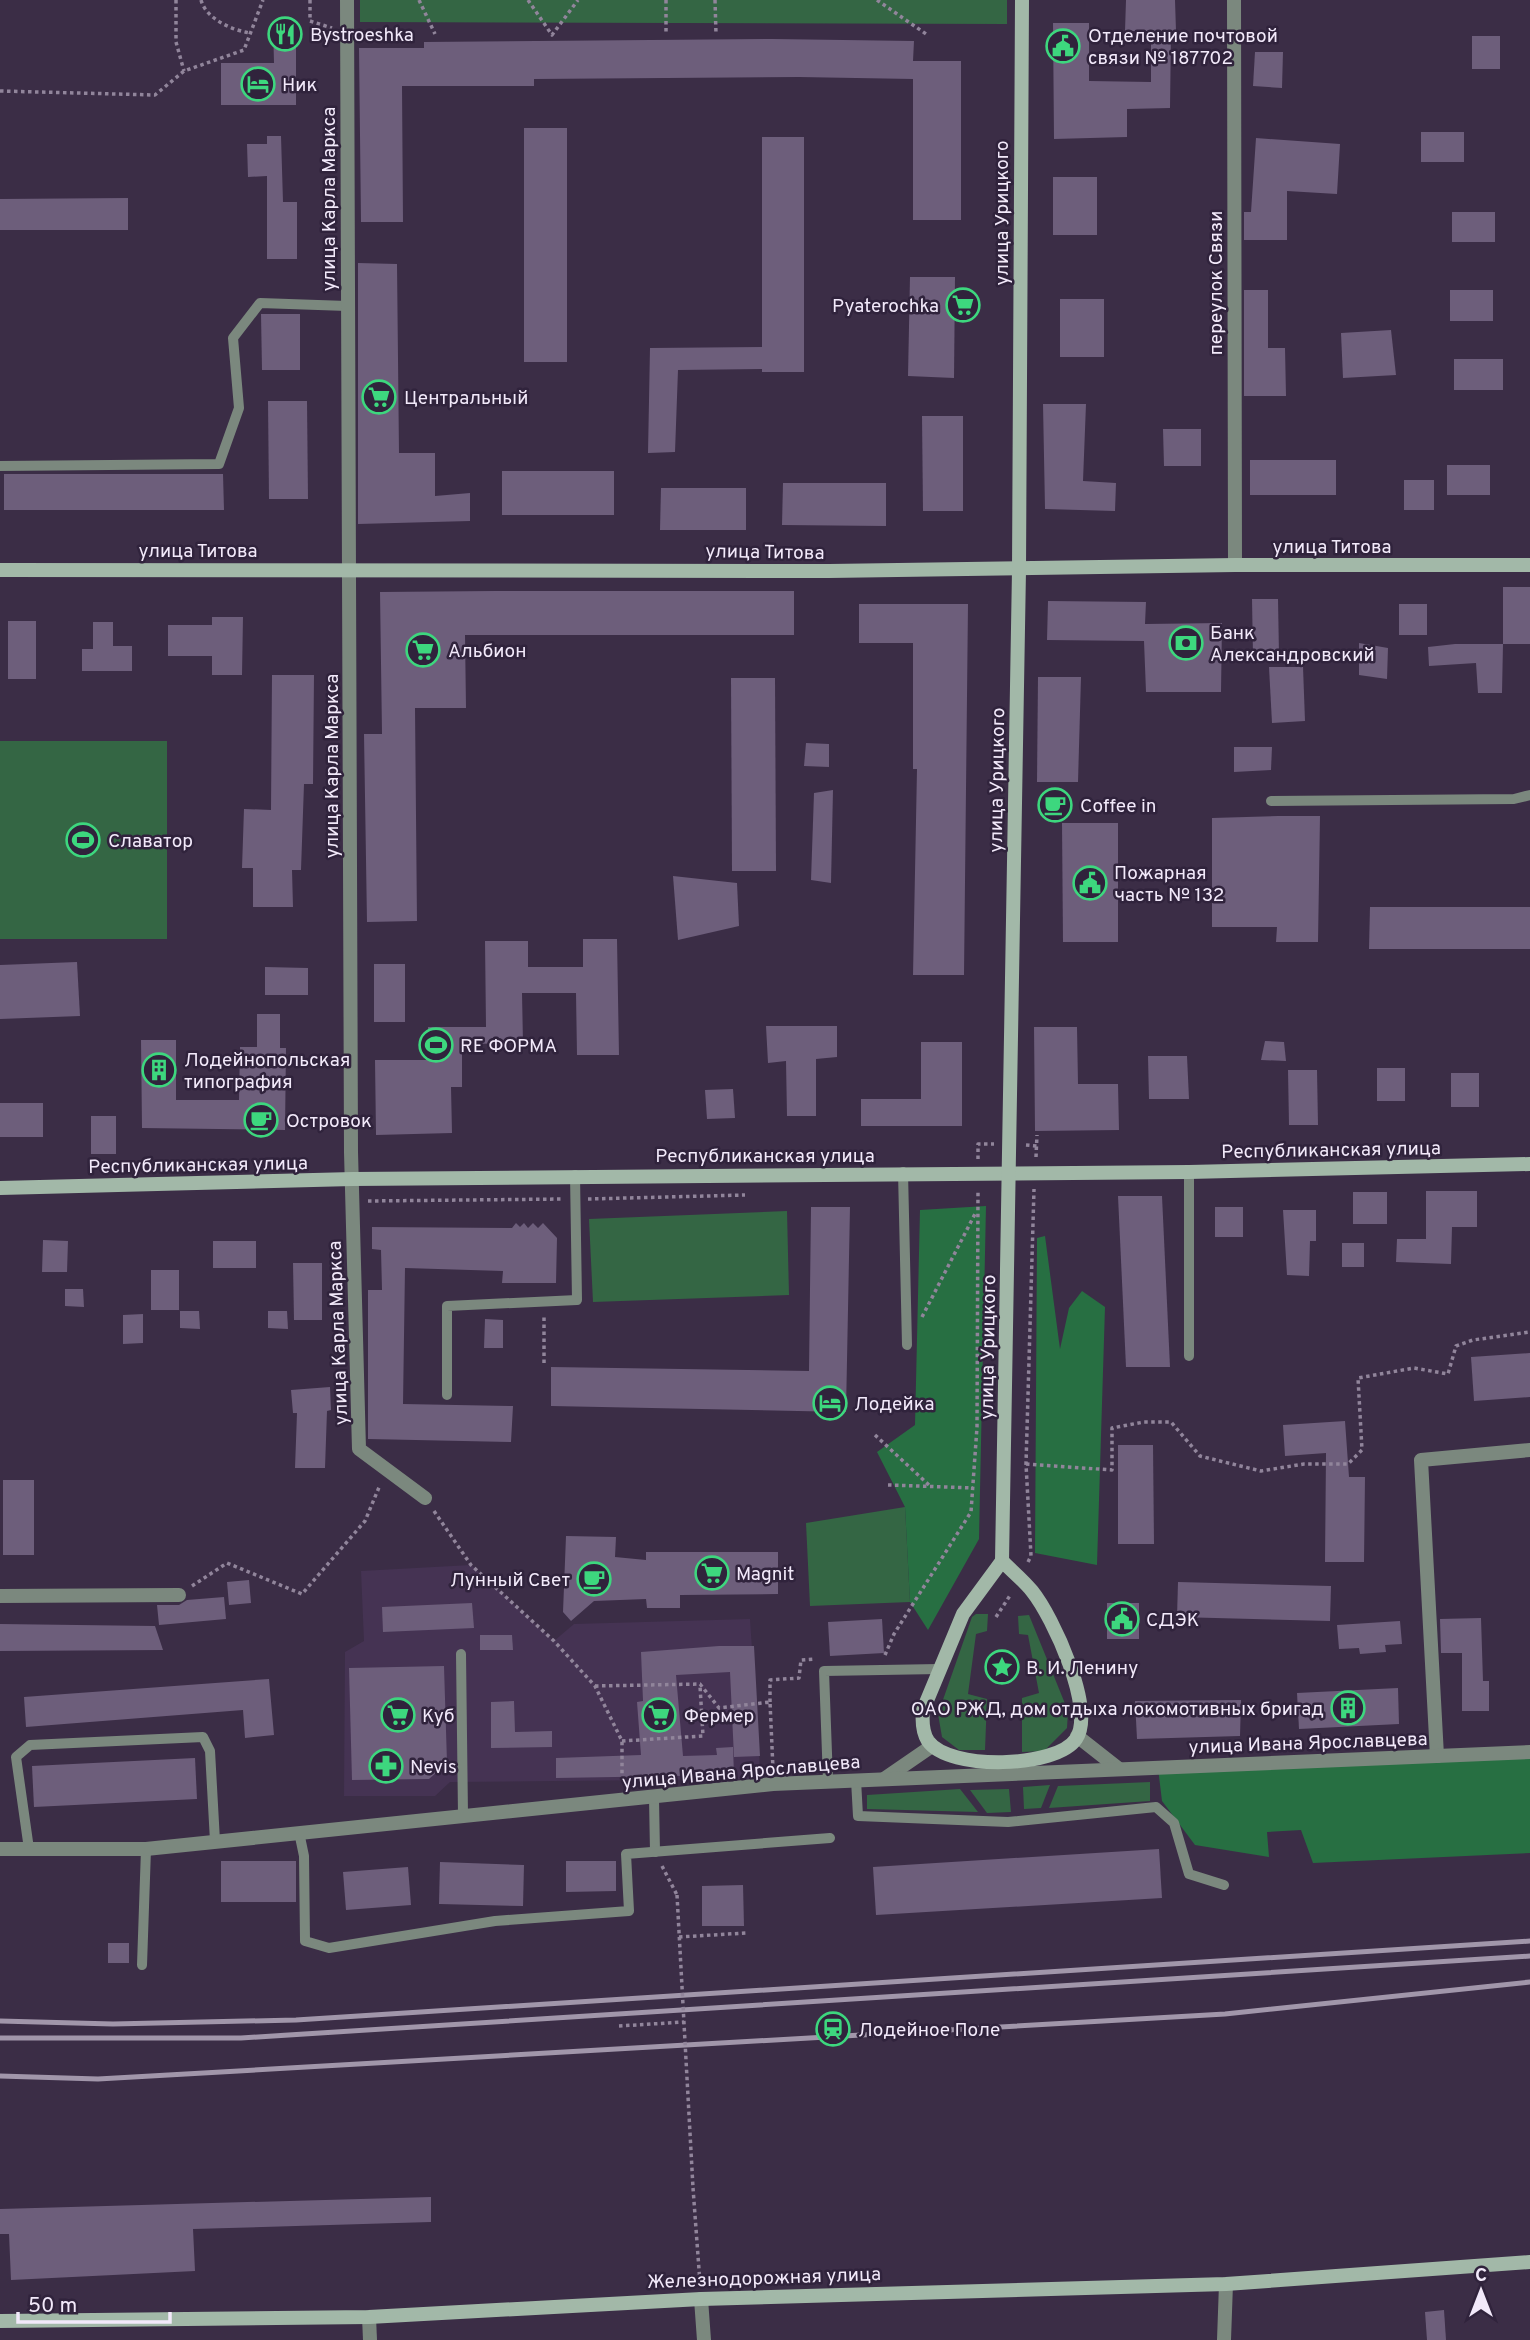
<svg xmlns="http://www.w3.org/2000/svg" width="1530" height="2340" font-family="Overpass,sans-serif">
<rect width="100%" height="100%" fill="#3b2d46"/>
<path fill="#453353" d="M471,1565L554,1641L574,1624L750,1619L760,1770L750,1779L450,1782L435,1796H344L345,1652L364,1641L361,1571Z"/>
<g fill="#346644">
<path d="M360,0H1007V24L360,22Z"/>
<rect x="0" y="741" width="167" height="198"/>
<path d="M787,1211L789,1295L593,1302L589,1219Z"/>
<path d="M905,1507L910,1602L810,1606L806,1523Z"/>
<path d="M976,1614H988L987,1631L976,1634L968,1694L987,1699L985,1750H959L942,1737L938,1714L972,1617Z"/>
<path d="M1029,1615L1068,1711L1067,1728L1044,1751L1022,1752V1698L1039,1693L1028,1635L1019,1634L1018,1616Z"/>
<path d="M1150,1782V1801L1049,1808L1058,1786Z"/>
<path d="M1050,1785L1041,1808L1024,1809L1023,1787Z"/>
<path d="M960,1789L978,1812L867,1809V1795Z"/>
<path d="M1009,1789L1011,1812L987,1813L970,1790Z"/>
</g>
<g fill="#276f42">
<path d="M986,1206L979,1539L928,1630L910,1602L905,1507L877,1452L915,1425L920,1210Z"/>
<path d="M1045,1236L1060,1349L1069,1308L1082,1291L1105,1307L1097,1565L1035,1553L1037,1238Z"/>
<path d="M1530,1753V1853L1313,1863L1301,1830L1267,1832L1269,1857L1195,1845L1162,1801L1158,1768Z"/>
</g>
<g fill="#6d5e7b">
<path d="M1126,0H1175L1176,31H1171L1170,108L1127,109V137L1054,139L1053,23H1089V81L1151,82V31H1125Z"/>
<path d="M273,25L296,26V105H221V63H274Z"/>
<rect x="1472" y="36" width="28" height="33"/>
<path d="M773,39L914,41L913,61H961V220H913V79L799,77L534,79V86H402L403,222H361L359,48H424V42Z"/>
<path d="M1255,52H1283L1282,88L1253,86Z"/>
<rect x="524" y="128" width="43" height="234"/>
<rect x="1421" y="132" width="43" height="30"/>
<path d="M267,136H281L283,202H297V259H267V176L248,177L247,144H267Z"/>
<path d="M762,137H804V372H762V369L678,370L675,452L648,453L650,348L762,347Z"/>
<path d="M1256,138L1340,144L1337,194L1287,191V240H1244V212H1251Z"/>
<rect x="1053" y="177" width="44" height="58"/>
<path d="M128,198V230H0V199Z"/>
<rect x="1452" y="212" width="43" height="30"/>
<path d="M358,263L397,264L399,453H435V496L470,493V521L358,524Z"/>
<path d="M910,277H955L954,378L908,376Z"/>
<path d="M1244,290H1268V348H1285L1286,396H1244Z"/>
<rect x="1450" y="290" width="43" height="31"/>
<rect x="1060" y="299" width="44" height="58"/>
<path d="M261,314H300V370H262Z"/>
<path d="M1391,330L1396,375L1343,378L1341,333Z"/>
<rect x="1454" y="359" width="49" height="31"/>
<path d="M268,401H307L308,499H269Z"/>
<path d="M1043,404H1086L1083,481L1116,483L1115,511L1045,509Z"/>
<path d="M922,416H963V511H923Z"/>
<path d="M1163,429H1201V466H1164Z"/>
<rect x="1250" y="460" width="86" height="35"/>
<rect x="1447" y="465" width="43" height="30"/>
<rect x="502" y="471" width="112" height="44"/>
<path d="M4,474H223L224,510H4Z"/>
<rect x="1404" y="480" width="30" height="30"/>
<path d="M783,483H886V526L782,525Z"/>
<path d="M661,488H746V530H660Z"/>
<rect x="1503" y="587" width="27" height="57"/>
<path d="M494,591H794V635H465L466,708H415L417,921L367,922L364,734H382L380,592Z"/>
<path d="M1252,599H1278L1279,655L1253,656Z"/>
<path d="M1048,601L1146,602L1145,624L1222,623L1221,692H1146L1144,641L1047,640Z"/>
<path d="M859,604H968L964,975H913L917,769H913V643H859Z"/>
<rect x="1399" y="604" width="28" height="31"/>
<path d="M212,617H243L242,675H212V656H168V625H212Z"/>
<rect x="8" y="621" width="28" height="58"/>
<path d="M93,622H113V646H132V671H82V649H93Z"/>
<path d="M1359,643L1388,648L1387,679L1359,675Z"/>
<path d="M1455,644H1503L1502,693H1478L1476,663L1429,666L1428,647Z"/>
<path d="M1269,667H1303L1305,721L1272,723Z"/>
<path d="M272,675H314L313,784H304L301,870H292L293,907H253V868H242L244,809L271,810Z"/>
<path d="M1038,677H1081L1078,782H1037Z"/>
<path d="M731,678H775L776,871H732Z"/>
<path d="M806,743L829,744V767L804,766Z"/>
<path d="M1234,747H1272L1271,770L1234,772Z"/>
<path d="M833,790L831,883L811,880L814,793Z"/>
<path d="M1278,816H1320L1318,942H1276L1277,927H1212V818Z"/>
<path d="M1062,823H1118V942H1063Z"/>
<path d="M673,876L737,883L739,926L678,940Z"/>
<path d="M1370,907H1530V949H1369Z"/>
<path d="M583,939H617L619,1055H577L576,993H522L523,1043L462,1044V1087H451L452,1133L376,1135L375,1060H428V1027H486L485,941H528V967H583Z"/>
<path d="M77,962L80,1016L0,1019V965Z"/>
<rect x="374" y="964" width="31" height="58"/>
<path d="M265,967L308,968V995H265Z"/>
<path d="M257,1014H280V1048H286L285,1130L142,1128L141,1040H176V1100H239L240,1047H257Z"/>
<path d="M766,1026H837V1057L816,1059V1116H787L786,1061L768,1063Z"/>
<path d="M1034,1027H1077L1078,1084H1118L1119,1130L1035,1131Z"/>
<path d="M1265,1041L1284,1042L1286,1061L1261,1060Z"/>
<path d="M921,1042H962V1126H861V1099H921Z"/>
<path d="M1148,1056H1187L1189,1099H1149Z"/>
<rect x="1377" y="1068" width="28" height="33"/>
<path d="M1288,1070H1317L1318,1125H1289Z"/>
<rect x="1451" y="1073" width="28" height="34"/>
<path d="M733,1089L735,1118L707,1119L705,1090Z"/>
<rect x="0" y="1103" width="43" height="34"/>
<rect x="91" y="1116" width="25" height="38"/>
<path d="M1426,1191H1477V1227H1452L1451,1264L1396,1262L1397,1239H1426Z"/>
<rect x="1353" y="1192" width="34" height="32"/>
<path d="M1118,1196H1162L1170,1367H1126Z"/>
<path d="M811,1207H850L846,1412L551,1406V1367L809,1371Z"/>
<rect x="1215" y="1207" width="28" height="30"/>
<path d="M1283,1210H1316V1241H1310L1309,1276L1287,1275Z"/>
<path d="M516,1223L520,1227L524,1223L528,1228L533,1223L538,1228L543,1223L557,1238L556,1283H502L503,1271L405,1268L403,1404L513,1406L511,1442L368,1439V1290H382L381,1250L372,1249V1227L512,1228Z"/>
<path d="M43,1240L68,1241L67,1272H42Z"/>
<rect x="213" y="1241" width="43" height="27"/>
<rect x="1342" y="1243" width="22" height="24"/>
<path d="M293,1263H322V1320H294Z"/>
<rect x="151" y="1270" width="28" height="40"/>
<path d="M65,1289H83L84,1307L65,1306Z"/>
<path d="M180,1311H199L200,1329L180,1328Z"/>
<path d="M268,1311H287L288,1329L268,1328Z"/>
<path d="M143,1314V1343L123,1344V1315Z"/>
<path d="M485,1319L503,1320V1348H484Z"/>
<path d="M1530,1353V1397L1474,1401L1471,1357Z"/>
<path d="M330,1387L331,1410L327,1411L325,1468H295L297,1413H293L291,1390Z"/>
<path d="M1345,1421L1349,1477H1365L1364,1562H1325L1326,1453L1285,1456L1283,1425Z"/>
<path d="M1118,1445H1153L1154,1544H1118Z"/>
<rect x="3" y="1480" width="31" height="75"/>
<path d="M566,1536L616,1537L615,1557L646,1560V1552H778V1594L680,1595V1608H647L646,1599L594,1601L571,1621L563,1612Z"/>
<path d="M249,1580L251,1603L229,1605L227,1582Z"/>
<path d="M1178,1582L1331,1586L1330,1621L1177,1617Z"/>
<path d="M224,1597L226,1619L159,1625L157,1605H179L187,1600Z"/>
<path d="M472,1603L474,1628L383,1632L382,1607Z"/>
<rect x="1107" y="1603" width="32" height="36"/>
<path d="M1481,1618L1483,1681H1489V1711H1462V1653H1441L1440,1619Z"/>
<path d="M882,1619L884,1653L830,1656L828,1622Z"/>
<path d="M1400,1621L1402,1644L1385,1645L1386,1652L1360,1654L1359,1648L1339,1649L1337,1625Z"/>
<path d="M0,1624L155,1626L163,1650L0,1651Z"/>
<path d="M480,1635H512L513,1650H480Z"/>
<path d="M719,1646H754L760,1756L734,1757L730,1672L676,1675L683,1756L717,1755L716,1748L733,1747L734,1775L556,1778V1758L641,1755L637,1702L643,1701L641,1652Z"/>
<path d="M444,1666L447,1763L429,1779L352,1780L349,1668Z"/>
<path d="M269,1679L274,1735L245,1738L243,1710L26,1727L24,1697Z"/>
<path d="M1398,1688L1399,1724L1299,1729L1297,1693Z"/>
<path d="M1241,1700L1240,1736L1137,1739L1135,1701Z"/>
<path d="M514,1701L515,1732L552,1731V1747L491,1748V1702Z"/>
<path d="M195,1758L197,1799L34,1807L32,1766Z"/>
<path d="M1159,1849L1162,1898L876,1915L873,1867Z"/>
<rect x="221" y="1861" width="75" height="41"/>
<path d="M566,1861H616V1891L566,1892Z"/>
<path d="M440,1862L524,1865L523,1906L439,1904Z"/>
<path d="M408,1867L411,1905L346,1910L343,1872Z"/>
<path d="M743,1885L744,1926H702V1886Z"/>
<rect x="108" y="1943" width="21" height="20"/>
<path d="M431,2197V2222L193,2229L195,2271L11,2280L9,2234H0V2209Z"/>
<path d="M1444,2310L1446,2340H1427L1425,2312Z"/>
</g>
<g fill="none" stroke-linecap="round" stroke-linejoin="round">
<g stroke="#91859b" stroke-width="3.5" stroke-dasharray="3.5 3.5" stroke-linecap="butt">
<path d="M176,0V42L184,71"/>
<path d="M201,0C206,19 232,30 250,33"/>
<path d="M310,0V21L332,28"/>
<path d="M419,0L435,34"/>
<path d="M528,0L552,35L578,0"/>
<path d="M666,0V34"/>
<path d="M715,0L716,34"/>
<path d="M877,0L926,34"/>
<path d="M0,91L155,95L184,71L244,50L263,0"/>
<path d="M1026,1145L1037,1146"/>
<path d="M1036,1157L1037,1135"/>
<path d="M978,1159V1144H994"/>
<path d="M588,1199L745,1195"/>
<path d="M368,1201L563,1199"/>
<path d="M922,1317L976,1212"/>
<path d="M544,1363V1314"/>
<path d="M875,1435L930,1486"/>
<path d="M1026,1464L1112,1470V1428L1144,1422H1171L1200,1456L1220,1461L1261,1471L1304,1464H1348L1362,1450L1358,1378L1414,1368L1448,1374L1456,1346L1473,1340L1530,1332"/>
<path d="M888,1485L973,1488"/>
<path d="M434,1511L471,1565L554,1641L595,1686L622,1741V1783"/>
<path d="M1028,1562L1031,1556L1026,1464L1034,1189"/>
<path d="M192,1586L227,1563L302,1594L365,1521L380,1485"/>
<path d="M996,1617L1011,1594"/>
<path d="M885,1655L894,1634L971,1512L977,1427L978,1191"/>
<path d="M595,1686L700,1684L719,1708L770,1702L773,1769"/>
<path d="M770,1702V1680L799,1678L801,1660L815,1659"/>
<path d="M622,1741L703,1736L700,1686"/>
<path d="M662,1866L677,1895"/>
<path d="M679,1937L746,1933"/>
<path d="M619,2026L684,2022"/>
<path d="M693,2188L700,2283"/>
</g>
<g stroke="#7b887e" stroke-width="10">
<path d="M0,466L219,464L239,408L233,338L260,303L347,306"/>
<path d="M1271,801L1514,799L1530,795"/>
<path d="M903,1172L907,1345"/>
<path d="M1189,1172V1356"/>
<path d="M447,1395V1306L577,1300L575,1175"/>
<path d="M461,1654L463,1815"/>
<path d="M856,1780L858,1816L1008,1822L1156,1807L1174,1823L1189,1874L1224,1885"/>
<path d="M828,1781L824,1671L939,1669"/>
<path d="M654,1798L655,1852"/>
<path d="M299,1832L304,1856L305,1941L329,1948L495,1921L629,1911L626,1854L830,1838"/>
<path d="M29,1849L16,1757L30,1745L203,1737L210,1751L215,1841"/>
<path d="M142,1965L146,1849"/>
</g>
<g stroke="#7b887e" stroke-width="14">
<path d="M347,0L351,1152L359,1449L425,1498"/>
<path d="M1234,0L1235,565"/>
<path d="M0,1596L179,1595"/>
<path d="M1077,1736L1119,1769"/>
<path d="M1437,1756L1421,1460L1530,1450"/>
<path d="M884,1779L932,1746"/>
<path d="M0,1849H146L773,1784L1530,1752"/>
<path d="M701,2299L704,2340"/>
<path d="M369,2317L370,2340"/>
<path d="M1224,2340L1226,2284"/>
</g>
<g stroke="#a2b8a8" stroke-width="14">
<path d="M0,570L829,571L1235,565H1530"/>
<path d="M0,1188L353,1179L1189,1172L1530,1164"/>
<path d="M1002,1561L1019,570L1022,0"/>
<path d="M1002,1561C1012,1571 1023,1580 1032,1591C1053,1617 1096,1710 1076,1739C1057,1768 949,1771 928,1741C922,1732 922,1721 923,1710L963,1614Z"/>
<path d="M0,2321L369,2317L701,2299L1226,2284L1530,2262"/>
</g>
<g stroke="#a196aa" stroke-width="5">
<path d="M0,2021L113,2024L296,2020L1530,1941"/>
<path d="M0,2038H241L1530,1956"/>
<path d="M0,2076L98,2079L1225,2014L1530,1982"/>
</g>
<path stroke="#91859b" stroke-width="3.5" stroke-dasharray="3.5 3.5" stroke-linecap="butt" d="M677,1895L693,2188"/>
</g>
<defs>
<symbol id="restaurant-ring" viewBox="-11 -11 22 22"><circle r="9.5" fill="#30233c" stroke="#3dd77e" stroke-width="1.5"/><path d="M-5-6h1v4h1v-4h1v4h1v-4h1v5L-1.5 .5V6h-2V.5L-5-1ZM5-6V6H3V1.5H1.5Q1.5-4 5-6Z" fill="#3dd77e"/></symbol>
<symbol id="civic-ring" viewBox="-11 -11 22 22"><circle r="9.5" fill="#30233c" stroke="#3dd77e" stroke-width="1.5"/><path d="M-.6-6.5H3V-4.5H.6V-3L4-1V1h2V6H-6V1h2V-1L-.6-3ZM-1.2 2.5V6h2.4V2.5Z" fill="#3dd77e"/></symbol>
<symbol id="hotel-ring" viewBox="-11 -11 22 22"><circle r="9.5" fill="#30233c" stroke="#3dd77e" stroke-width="1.5"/><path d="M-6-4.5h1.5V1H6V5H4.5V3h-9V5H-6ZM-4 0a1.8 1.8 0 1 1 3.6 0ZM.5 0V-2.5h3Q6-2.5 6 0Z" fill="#3dd77e"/></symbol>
<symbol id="supermarket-ring" viewBox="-11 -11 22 22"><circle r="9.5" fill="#30233c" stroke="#3dd77e" stroke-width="1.5"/><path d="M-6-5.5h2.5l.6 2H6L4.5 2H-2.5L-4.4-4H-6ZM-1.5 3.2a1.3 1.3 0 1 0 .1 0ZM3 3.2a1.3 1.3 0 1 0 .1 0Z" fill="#3dd77e"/></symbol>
<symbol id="bank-ring" viewBox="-11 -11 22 22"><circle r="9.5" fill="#30233c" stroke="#3dd77e" stroke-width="1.5"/><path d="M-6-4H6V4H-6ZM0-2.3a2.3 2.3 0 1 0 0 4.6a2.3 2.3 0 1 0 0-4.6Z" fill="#3dd77e"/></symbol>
<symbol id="cafe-ring" viewBox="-11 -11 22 22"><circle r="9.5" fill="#30233c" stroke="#3dd77e" stroke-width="1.5"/><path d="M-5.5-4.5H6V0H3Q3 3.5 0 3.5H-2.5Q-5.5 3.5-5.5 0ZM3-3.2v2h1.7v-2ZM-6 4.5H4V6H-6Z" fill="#3dd77e"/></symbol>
<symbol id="stadium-ring" viewBox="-11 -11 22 22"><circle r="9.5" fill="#30233c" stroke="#3dd77e" stroke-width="1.5"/><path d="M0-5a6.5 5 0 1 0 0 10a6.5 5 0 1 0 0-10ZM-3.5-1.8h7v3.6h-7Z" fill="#3dd77e"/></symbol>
<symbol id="building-ring" viewBox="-11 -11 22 22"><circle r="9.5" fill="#30233c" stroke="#3dd77e" stroke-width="1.5"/><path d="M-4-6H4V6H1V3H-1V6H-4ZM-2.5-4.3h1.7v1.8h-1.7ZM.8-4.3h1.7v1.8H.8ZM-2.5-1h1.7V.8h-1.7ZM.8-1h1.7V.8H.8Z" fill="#3dd77e"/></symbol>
<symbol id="sight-ring" viewBox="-11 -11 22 22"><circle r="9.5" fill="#30233c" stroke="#3dd77e" stroke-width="1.5"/><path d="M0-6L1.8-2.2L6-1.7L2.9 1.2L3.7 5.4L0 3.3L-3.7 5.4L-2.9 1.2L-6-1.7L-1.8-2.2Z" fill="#3dd77e"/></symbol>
<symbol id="pharmacy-ring" viewBox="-11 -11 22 22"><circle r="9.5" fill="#30233c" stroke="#3dd77e" stroke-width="1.5"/><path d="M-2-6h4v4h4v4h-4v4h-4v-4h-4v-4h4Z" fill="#3dd77e"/></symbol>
<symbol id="station-ring" viewBox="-11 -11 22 22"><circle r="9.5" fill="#30233c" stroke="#3dd77e" stroke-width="1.5"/><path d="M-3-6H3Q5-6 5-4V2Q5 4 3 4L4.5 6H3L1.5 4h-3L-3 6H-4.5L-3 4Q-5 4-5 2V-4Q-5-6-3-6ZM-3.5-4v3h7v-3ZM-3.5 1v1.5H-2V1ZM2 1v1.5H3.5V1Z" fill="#3dd77e"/></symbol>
</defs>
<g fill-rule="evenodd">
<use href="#restaurant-ring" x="266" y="15" width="38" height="38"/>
<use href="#civic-ring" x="1044" y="27" width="38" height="38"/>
<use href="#hotel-ring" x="239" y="65" width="38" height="38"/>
<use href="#supermarket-ring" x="944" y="286" width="38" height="38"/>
<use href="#supermarket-ring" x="360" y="378" width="38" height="38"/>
<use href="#bank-ring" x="1167" y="624" width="38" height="38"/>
<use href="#supermarket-ring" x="404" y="631" width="38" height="38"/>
<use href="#cafe-ring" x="1036" y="786" width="38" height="38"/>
<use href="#stadium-ring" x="64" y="821" width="38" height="38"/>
<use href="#civic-ring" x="1071" y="864" width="38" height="38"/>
<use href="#stadium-ring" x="417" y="1026" width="38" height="38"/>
<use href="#building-ring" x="140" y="1051" width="38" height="38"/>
<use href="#cafe-ring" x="242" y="1101" width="38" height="38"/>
<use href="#hotel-ring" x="811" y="1384" width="38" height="38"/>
<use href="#supermarket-ring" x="693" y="1554" width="38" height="38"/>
<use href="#cafe-ring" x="575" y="1560" width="38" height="38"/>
<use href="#civic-ring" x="1103" y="1600" width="38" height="38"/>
<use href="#sight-ring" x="983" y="1648" width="38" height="38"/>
<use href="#building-ring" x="1329" y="1689" width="38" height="38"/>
<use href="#supermarket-ring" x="379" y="1696" width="38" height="38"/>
<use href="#supermarket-ring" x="640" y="1696" width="38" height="38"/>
<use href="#pharmacy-ring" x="367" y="1747" width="38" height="38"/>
<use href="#station-ring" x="814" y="2010" width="38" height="38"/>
</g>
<g text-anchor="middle" stroke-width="5" stroke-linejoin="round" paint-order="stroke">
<g font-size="19" fill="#f2e9fa" stroke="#30233c" text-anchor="start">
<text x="310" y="41">Bystroeshka</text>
<text x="1088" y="42">Отделение почтовой<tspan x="1088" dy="22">связи № 187702</tspan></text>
<text x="282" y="91">Ник</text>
<text x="939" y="312" text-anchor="end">Pyaterochka</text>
<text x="404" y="404">Центральный</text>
<text x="1210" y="639">Банк<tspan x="1210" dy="22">Александровский</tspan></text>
<text x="448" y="657">Альбион</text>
<text x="1080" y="812">Coffee in</text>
<text x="108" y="847">Славатор</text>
<text x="1114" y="879">Пожарная<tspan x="1114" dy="22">часть № 132</tspan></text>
<text x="460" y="1052">RE ФОРМА</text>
<text x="184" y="1066">Лодейнопольская<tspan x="184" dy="22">типография</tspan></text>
<text x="286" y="1127">Островок</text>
<text x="854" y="1410">Лодейка</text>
<text x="736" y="1580">Magnit</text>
<text x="570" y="1586" text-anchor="end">Лунный Свет</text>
<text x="1146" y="1626">СДЭК</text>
<text x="1026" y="1674">В. И. Ленину</text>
<text x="1324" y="1715" text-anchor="end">ОАО РЖД, дом отдыха локомотивных бригад</text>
<text x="422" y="1722">Куб</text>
<text x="684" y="1722">Фермер</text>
<text x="410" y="1773">Nevis</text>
<text x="858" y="2036">Лодейное Поле</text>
</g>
<g font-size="19" fill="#f2e9fa" stroke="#30233c">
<text transform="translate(328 199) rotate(-90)" y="7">улица Карла Маркса</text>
<text transform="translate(1001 213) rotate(-90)" y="7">улица Урицкого</text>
<text transform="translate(1215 283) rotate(-90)" y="7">переулок Связи</text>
<text x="1332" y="553">улица Титова</text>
<text x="198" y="557">улица Титова</text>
<text transform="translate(765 551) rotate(1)" y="7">улица Титова</text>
<text transform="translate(331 766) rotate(-90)" y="7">улица Карла Маркса</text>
<text transform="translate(996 780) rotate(-89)" y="7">улица Урицкого</text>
<text transform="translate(1331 1149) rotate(-1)" y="7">Республиканская улица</text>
<text x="765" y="1162">Республиканская улица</text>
<text transform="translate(198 1164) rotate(-1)" y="7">Республиканская улица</text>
<text transform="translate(337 1333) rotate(-92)" y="7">улица Карла Маркса</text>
<text transform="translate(987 1347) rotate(-89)" y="7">улица Урицкого</text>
<text transform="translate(1308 1742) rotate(-2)" y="7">улица Ивана Ярославцева</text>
<text transform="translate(741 1771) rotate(-5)" y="7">улица Ивана Ярославцева</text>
<text transform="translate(764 2277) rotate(-2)" y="7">Железнодорожная улица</text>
</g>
</g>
<g transform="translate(1481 2291)" stroke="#30233c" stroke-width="5" paint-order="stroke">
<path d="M0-5L12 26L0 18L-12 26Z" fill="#f2e9fa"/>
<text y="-10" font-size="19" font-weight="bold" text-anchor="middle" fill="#f2e9fa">С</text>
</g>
<path d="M18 2312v10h152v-10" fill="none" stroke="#f2e9fa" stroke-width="3.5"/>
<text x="28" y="2312" font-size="21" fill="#f2e9fa" stroke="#30233c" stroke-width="5" paint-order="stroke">50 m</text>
</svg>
